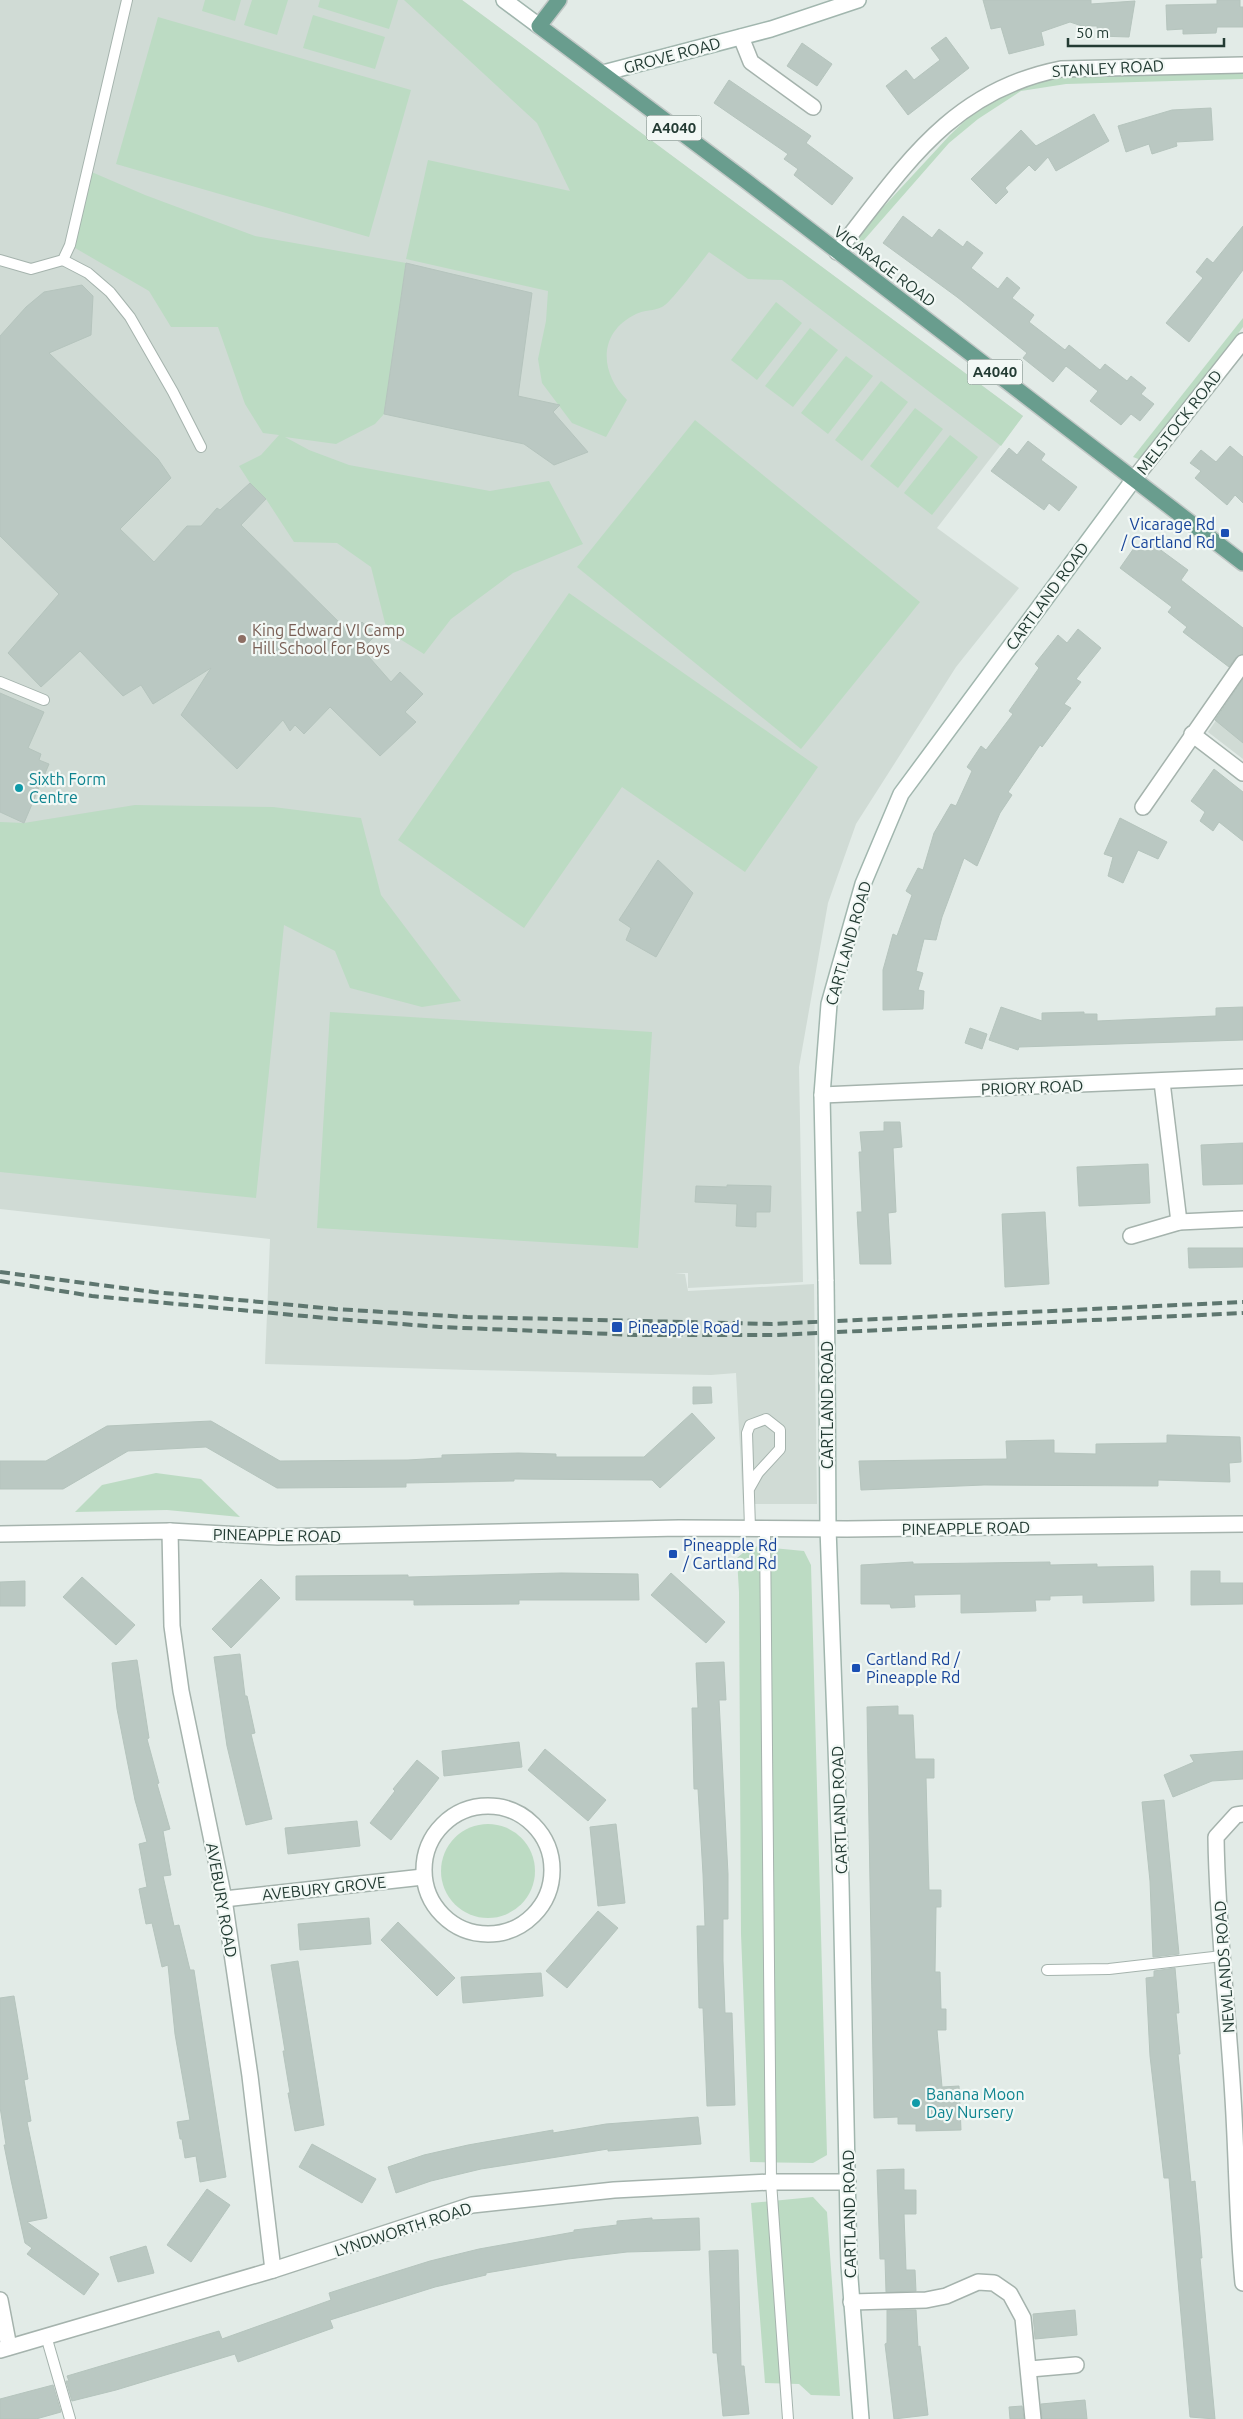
<svg xmlns="http://www.w3.org/2000/svg" width="1243" height="2419" font-family="Ubuntu,sans-serif">
<rect width="100%" height="100%" fill="#e2ebe7"/>
<g fill="#d0dbd5">
<path d="M0,0H462L1023,416L937,528L1019,588L956,667L856,824L828,903L799,1067L803,1282L688,1288V1273H675L685,1274L688,1291L814,1284L817,1504H743L736,1373L711,1375L471,1370L265,1364L270,1239L0,1209Z"/>
<path d="M1243,681V759L1208,732Z"/>
</g>
<g fill="#bcdbc3">
<path d="M205,0H241L235,21L202,11Z"/>
<path d="M252,0H288L277,35L244,25Z"/>
<path d="M320,0H398L389,29L318,7Z"/>
<path d="M404,0H462L1023,416L1001,446L782,280L748,279L709,252C701,262 670,304 662,307C654,311 644,310 636,314C597,333 600,373 627,400L606,437L572,423L542,383L538,359L546,321L548,291L406,259L428,160L570,191L537,123Z"/>
<path d="M313,15L385,37L375,69L303,48Z"/>
<path d="M158,17L411,90L369,237L116,164Z"/>
<path d="M1243,71V79L1066,84L1021,91L978,119L949,143L857,248L850,243L950,135L973,113L1014,87L1063,76Z"/>
<path d="M87,170L145,195L255,236L406,263L384,414L375,424L336,444L285,437L309,450L349,465L490,491L549,481L583,544L513,573L451,619L424,654L387,631L371,567L337,543L294,542L266,499L250,483L239,466L261,455L279,435L263,433L245,404L218,327H171L149,291L70,245Z"/>
<path d="M776,302L802,323L757,380L731,360Z"/>
<path d="M1243,318V327L1141,460L1133,457Z"/>
<path d="M810,328L838,350L793,407L765,386Z"/>
<path d="M846,356L873,376L828,434L801,413Z"/>
<path d="M881,381L908,402L862,461L835,440Z"/>
<path d="M915,408L943,429L898,488L870,466Z"/>
<path d="M695,420L920,602L801,749L577,567Z"/>
<path d="M950,435L978,457L932,515L904,493Z"/>
<path d="M569,593L818,767L745,872L622,787L524,928L398,840Z"/>
<path d="M135,805L273,807L361,818L381,895L461,1001L422,1007L350,988L335,951L284,925L256,1198L0,1172V822L24,823Z"/>
<path d="M330,1012L652,1032L638,1248L317,1228Z"/>
<path d="M156,1473L201,1479L240,1517L167,1510L75,1512L102,1485Z"/>
<path d="M751,1546L804,1551L811,1565L827,2155L813,2163L750,2162L741,1934L739,1592L737,1558Z"/>
<circle cx="488" cy="1871" r="47"/>
<path d="M813,2197L827,2212L840,2396L811,2395L799,2384L765,2383L751,2203Z"/>
</g>
<g fill="#bac8c2" stroke="#b5c4bd">
<path d="M983,0H1091V4L1135,1L1129,37L1098,36L1097,26H1082L1070,22L1041,32L1044,45L1009,54L1001,27L991,29Z"/>
<path d="M1217,0H1240V7H1243V27H1217L1216,33L1183,34V29L1167,30L1166,5L1217,4Z"/>
<path d="M946,37L969,68L908,115L886,86L906,70L914,80L940,60L931,48Z"/>
<path d="M802,43L832,64L817,86L787,66Z"/>
<path d="M729,80L811,136L806,143L853,178L832,205L794,175L798,169L784,159L788,154L714,103Z"/>
<path d="M1211,108L1213,140L1176,142L1177,146L1152,154L1149,144L1126,152L1118,126L1172,110Z"/>
<path d="M1094,114L1109,141L1056,171L1048,157L1035,171L1029,165L1005,188L1008,192L996,204L971,179L1021,130L1036,146Z"/>
<path d="M903,216L932,238L939,229L963,247L967,241L983,253L971,268L998,289L1007,277L1020,288L1012,298L1034,315L1029,322L1065,350L1069,345L1100,370L1105,364L1127,381L1131,376L1146,388L1141,394L1154,404L1140,421L1131,414L1121,425L1090,401L1098,391L1066,366L1053,382L1023,358L1027,353L957,297L883,243Z"/>
<path d="M1243,226V270L1189,342L1166,323L1203,278L1196,272L1207,258L1213,263Z"/>
<path d="M406,263L532,293L518,396L560,405L553,412L588,452L554,465L524,444L384,414Z"/>
<path d="M82,285L93,296L91,335L49,353L158,459L171,478L120,529L154,562L187,526H201L217,508L220,510L250,483L266,499L241,525L351,634L362,622L376,635L362,649L391,682L400,672L423,694L405,712L416,722L380,756L330,707L304,734L295,725L290,731L283,720L237,769L181,715L211,668L153,704L141,685L123,696L80,651L41,687L8,653L59,594L0,536V336L26,307L44,292Z"/>
<path d="M1028,441L1045,454L1041,460L1077,487L1059,511L1049,503L1044,510L991,471L1009,448L1017,455Z"/>
<path d="M1230,446L1243,457V503L1235,495L1227,505L1195,478L1201,471L1190,463L1201,450L1216,462Z"/>
<path d="M1147,540L1188,570L1181,580L1243,628V654L1236,657L1229,667L1183,632L1187,627L1168,612L1172,607L1120,568L1134,548L1139,551Z"/>
<path d="M1078,629L1101,648L1076,679L1081,682L1064,704L1071,708L1042,747L1040,745L1008,792L1012,795L1000,813L977,866L964,858L942,917L936,940L924,939L916,971L923,973L918,990L924,991L923,1009L883,1010V970L893,934L897,936L912,895L906,891L918,868L923,870L934,833L951,804L956,806L972,771L967,767L981,746L986,750L1013,714L1009,711L1039,668L1035,664L1058,635L1067,643Z"/>
<path d="M1243,679V743L1215,720Z"/>
<path d="M0,693L44,712L28,748L41,754L39,760L49,764L24,823L0,812Z"/>
<path d="M1214,769L1243,792V841L1219,822L1213,831L1200,821L1205,812L1191,801Z"/>
<path d="M1120,818L1167,842L1158,859L1138,850L1123,883L1108,876L1113,857L1104,854Z"/>
<path d="M658,860L693,893L656,957L626,940L631,928L619,920Z"/>
<path d="M1001,1007L1042,1021V1013L1084,1012V1014H1097V1021L1216,1016V1008L1243,1007V1040L1019,1047L1018,1050L989,1040Z"/>
<path d="M970,1028L987,1034L982,1049L965,1043Z"/>
<path d="M884,1122H900L902,1147L893,1148L896,1212L888,1213L891,1264H860L857,1212H862L859,1152H862L860,1132L884,1131Z"/>
<path d="M1243,1143V1184L1203,1185L1201,1145Z"/>
<path d="M1148,1164L1150,1203L1079,1206L1077,1167Z"/>
<path d="M727,1185L771,1186L770,1212H756V1227L736,1226L737,1204L695,1202L696,1186L727,1187Z"/>
<path d="M1045,1212L1049,1284L1005,1287L1002,1214Z"/>
<path d="M1188,1248H1243V1267L1189,1268Z"/>
<path d="M693,1387H711L712,1403L693,1404Z"/>
<path d="M692,1413L715,1438L660,1488L652,1480L514,1479V1481L406,1483V1487L277,1488L206,1447L128,1451L63,1489H0V1461H46L107,1426L211,1421L280,1461L408,1460L442,1458V1455L518,1453L556,1454V1457H644Z"/>
<path d="M1167,1435L1240,1437L1241,1462L1229,1463L1230,1482L1158,1480V1486L984,1485L861,1490L859,1461L1007,1459L1006,1441L1054,1440V1453L1096,1454V1444L1167,1443Z"/>
<path d="M913,1562V1564L1050,1562V1565L1097,1564V1567L1153,1566L1154,1601L1083,1603V1595L1050,1596V1600H1035L1036,1611L961,1613V1594L914,1595L915,1607L891,1608L890,1604H861V1565Z"/>
<path d="M1191,1571H1220V1583H1243V1604L1191,1605Z"/>
<path d="M561,1573L638,1574L639,1600H519V1604L414,1605V1600H296V1576L408,1575V1577Z"/>
<path d="M671,1573L725,1622L706,1643L651,1595Z"/>
<path d="M82,1577L135,1625L116,1645L63,1597Z"/>
<path d="M261,1579L280,1598L231,1648L212,1629Z"/>
<path d="M25,1581V1606H0V1582Z"/>
<path d="M240,1654L245,1696H247L255,1733L251,1734L272,1819L246,1825L227,1746L214,1657Z"/>
<path d="M137,1660L149,1738L147,1739L159,1783L157,1784L170,1829L163,1831L171,1875L163,1876L174,1926L179,1925L190,1970H194L226,2177L200,2182L196,2156L185,2158L182,2139H180L177,2122L190,2120L175,2034L168,1965L162,1967L152,1923L146,1924L139,1889L147,1887L139,1844L147,1842L135,1800L117,1709L112,1663Z"/>
<path d="M724,1662L726,1700H719L728,1874V1919H723V1961L725,2013H732L735,2105L707,2106L703,2008H699L697,1926H705L703,1874L698,1789H694L692,1708H698L696,1663Z"/>
<path d="M898,1706V1715H913L915,1759H934V1778H926L929,1890H941V1907H936L935,1972H940L941,2009H946V2030H937L942,2087L959,2086L961,2130L916,2131V2124H898V2117L874,2118L867,1707Z"/>
<path d="M519,1742L522,1767L444,1776L442,1751Z"/>
<path d="M545,1749L606,1800L588,1821L528,1770Z"/>
<path d="M1243,1751V1779L1212,1781L1173,1797L1164,1775L1194,1762L1190,1755Z"/>
<path d="M417,1760L439,1778L391,1840L370,1823L395,1791L393,1789Z"/>
<path d="M1164,1800L1179,1954L1153,1957L1150,1881L1142,1802Z"/>
<path d="M357,1821L360,1846L288,1854L285,1828Z"/>
<path d="M616,1824L625,1903L598,1906L590,1827Z"/>
<path d="M598,1911L618,1928L567,1988L546,1971Z"/>
<path d="M369,1918L371,1944L300,1950L298,1924Z"/>
<path d="M398,1922L455,1978L437,1996L381,1940Z"/>
<path d="M298,1961L324,2125L295,2131L288,2093H290L283,2051H285L271,1965Z"/>
<path d="M1175,1968L1179,2013H1176L1180,2054H1178L1191,2182L1195,2181L1199,2223L1202,2258H1200L1215,2419L1190,2417L1169,2178H1164L1150,2056L1146,1978L1154,1977V1971Z"/>
<path d="M541,1973L543,1996L463,2003L461,1977Z"/>
<path d="M14,1996L28,2079L24,2080L31,2121L27,2122L47,2218L27,2222L99,2274L84,2295L27,2254L32,2248L25,2243L11,2180L4,2145H6L0,2107V1998Z"/>
<path d="M698,2117L701,2144L608,2151V2149L481,2169L431,2181L396,2193L388,2167L424,2155L468,2145L553,2130V2133L606,2124Z"/>
<path d="M312,2144L376,2179L362,2203L299,2167Z"/>
<path d="M904,2169V2190H916V2214H904L906,2270H915L916,2291L886,2292L885,2259H880L877,2170Z"/>
<path d="M207,2189L230,2205L191,2262L167,2245Z"/>
<path d="M652,2218V2220L699,2218L700,2250L627,2252L568,2259L486,2273V2275L435,2287L330,2320L333,2328L238,2362L235,2354L116,2390L72,2401L66,2381H69L67,2376L219,2331L222,2339L331,2300L329,2293L363,2282L430,2261L479,2249L574,2232V2230L617,2225V2221Z"/>
<path d="M146,2246L154,2273L118,2282L110,2257Z"/>
<path d="M738,2250L741,2366H744L749,2414L723,2416L717,2353H713L709,2251Z"/>
<path d="M887,2310H916L918,2347L920,2346L928,2415L894,2419L885,2344L887,2343Z"/>
<path d="M1075,2310L1077,2335L1035,2339L1033,2314Z"/>
<path d="M53,2385L61,2412L36,2419H0V2399Z"/>
<path d="M1085,2400L1087,2419H1042L1041,2404Z"/>
<path d="M1022,2406L1024,2419H1010L1009,2407Z"/>
</g>
<g fill="none" stroke-linecap="round" stroke-linejoin="round">
<defs>
<g id="lane">
<path d="M0,260L31,269L63,260L70,245L127,0"/>
<path d="M63,260L88,273L110,292L130,317L173,392L201,447"/>
<path d="M0,682L44,700"/>
<path d="M749,1489L758,1473L780,1449V1430L766,1419L750,1425L747,1433L750,1528"/>
<path d="M765,1529L771,2182L788,2419"/>
<path d="M1047,1970L1109,1969L1222,1956"/>
<path d="M46,2336L70,2419"/>
</g>
<g id="street">
<path d="M741,37L751,62L813,107"/>
<path d="M837,252C903,169 949,91 1061,69L1243,65"/>
<path d="M1134,479L1243,341"/>
<path d="M1192,734L1243,773"/>
<path d="M1143,807L1243,663"/>
<path d="M1162,1082L1179,1222"/>
<path d="M822,1095L1243,1077"/>
<path d="M1131,1236L1179,1222L1243,1219"/>
<path d="M170,1531L172,1626L181,1691L224,1899L250,2076L273,2270"/>
<path d="M0,1534L170,1531L278,1537L679,1528L847,1529L1243,1524"/>
<circle cx="488" cy="1870" r="64"/>
<path d="M1243,1814L1236,1815L1216,1837C1217,1924 1228,2011 1233,2098C1237,2160 1237,2222 1243,2283"/>
<path d="M224,1899L423,1877"/>
<path d="M0,2300L9,2347"/>
<path d="M851,2302L926,2300L946,2296L978,2282L994,2283L1010,2294L1023,2318L1033,2419"/>
<path d="M0,2350L273,2270L472,2205L614,2190L771,2182H848"/>
<path d="M1030,2369L1076,2365"/>
</g>
<g id="secondary">
<path d="M504,0L539,26"/>
<path d="M603,73L771,29L858,0"/>
<path d="M826,1281L822,1095L829,1004L863,884L901,794L1134,479"/>
<path d="M827,1366L828,1528L841,1884L849,2265L861,2419"/>
</g>
<path id="primary" d="M559,0L539,26L746,181L1243,563"/>
</defs>
<use href="#lane" stroke="#a5b3ad" stroke-width="12"/>
<use href="#street" stroke="#a5b3ad" stroke-width="18"/>
<use href="#secondary" stroke="#a1b6ae" stroke-width="18"/>
<use href="#primary" stroke="#c1c8c6" stroke-width="18"/>
<use href="#lane" stroke="#fff" stroke-width="10"/>
<use href="#street" stroke="#fff" stroke-width="15"/>
<use href="#secondary" stroke="#fff" stroke-width="15"/>
<use href="#primary" stroke="#699d8e" stroke-width="15"/>
<g stroke="#5e766f" stroke-width="4" stroke-dasharray="10 5" stroke-linecap="butt">
<path d="M0,1272L154,1292L335,1309L467,1317L772,1324L1243,1302"/>
<path d="M0,1281L92,1296L336,1319L440,1327L636,1335H775L1243,1313"/>
</g>
<defs>
<path id="secondary-bridge" d="M826,1281L827,1366"/>
</defs>
<use href="#secondary-bridge" stroke="#a1b6ae" stroke-width="18" stroke-linecap="butt"/>
<use href="#secondary-bridge" stroke="#fff" stroke-width="15"/>
</g>
<g fill="#1a4fb4" stroke="#f2f8f5" stroke-width="2">
<rect x="1220" y="528" width="10" height="10" rx="2.5"/>
<rect x="611" y="1321" width="12" height="12" rx="2.5"/>
<rect x="668" y="1549" width="10" height="10" rx="2.5"/>
<rect x="851" y="1663" width="10" height="10" rx="2.5"/>
</g>
<circle fill="#8d6e63" stroke="#f2f8f5" stroke-width="2" cx="242" cy="639" r="5"/>
<g fill="#0f9aa8" stroke="#f2f8f5" stroke-width="2">
<circle cx="19" cy="788" r="5"/>
<circle cx="916" cy="2103" r="5"/>
</g>
<g text-anchor="middle" stroke-width="4.5" stroke-linejoin="round" paint-order="stroke">
<g fill="#f2f8f5" stroke="#61746d" stroke-width="1">
<rect x="646.5" y="115.5" width="55" height="25" rx="4"/>
<rect x="967.5" y="359.5" width="55" height="25" rx="4"/>
</g>
<g font-size="15" font-weight="bold" fill="#233b33">
<text x="674" y="133">A4040</text>
<text x="995" y="377">A4040</text>
</g>
<g font-size="16" fill="#233b33" stroke="#f2f8f5">
<text transform="translate(672 55) rotate(-15)" y="6">GROVE ROAD</text>
<text transform="translate(1108 68) rotate(-3)" y="6">STANLEY ROAD</text>
<text transform="translate(885 266) rotate(37)" y="6">VICARAGE ROAD</text>
<text transform="translate(1179 422) rotate(-52)" y="6">MELSTOCK ROAD</text>
<text transform="translate(1047 596) rotate(-54)" y="6">CARTLAND ROAD</text>
<text transform="translate(848 943) rotate(-74)" y="6">CARTLAND ROAD</text>
<text transform="translate(1032 1087) rotate(-2)" y="6">PRIORY ROAD</text>
<text transform="translate(827 1405) rotate(-90)" y="6">CARTLAND ROAD</text>
<text transform="translate(966 1528) rotate(-1)" y="6">PINEAPPLE ROAD</text>
<text transform="translate(277 1535) rotate(1)" y="6">PINEAPPLE ROAD</text>
<text transform="translate(839 1810) rotate(-92)" y="6">CARTLAND ROAD</text>
<text transform="translate(324 1888) rotate(-6)" y="6">AVEBURY GROVE</text>
<text transform="translate(222 1900) rotate(80)" y="6">AVEBURY ROAD</text>
<text transform="translate(1224 1967) rotate(-94)" y="6">NEWLANDS ROAD</text>
<text transform="translate(849 2214) rotate(-91)" y="6">CARTLAND ROAD</text>
<text transform="translate(403 2229) rotate(-18)" y="6">LYNDWORTH ROAD</text>
</g>
<g font-size="16" fill="#164399" stroke="#f2f8f5" text-anchor="start">
<text x="1215" y="530" text-anchor="end">Vicarage Rd<tspan x="1215" dy="18">/ Cartland Rd</tspan></text>
<text x="628" y="1333">Pineapple Road</text>
<text x="683" y="1551">Pineapple Rd<tspan x="683" dy="18">/ Cartland Rd</tspan></text>
<text x="866" y="1665">Cartland Rd /<tspan x="866" dy="18">Pineapple Rd</tspan></text>
</g>
<g font-size="16" fill="#785e54" stroke="#f2f8f5" text-anchor="start">
<text x="252" y="636">King Edward VI Camp<tspan x="252" dy="18">Hill School for Boys</tspan></text>
</g>
<g font-size="16" fill="#0d838f" stroke="#f2f8f5" text-anchor="start">
<text x="29" y="785">Sixth Form<tspan x="29" dy="18">Centre</tspan></text>
<text x="926" y="2100">Banana Moon<tspan x="926" dy="18">Day Nursery</tspan></text>
</g>
</g>
<path d="M1068 38v8h156v-8" fill="none" stroke="#233b33" stroke-width="2.5"/>
<text x="1076" y="38" font-size="15" fill="#233b33" stroke="#f2f8f5" stroke-width="4" paint-order="stroke">50 m</text>
</svg>
